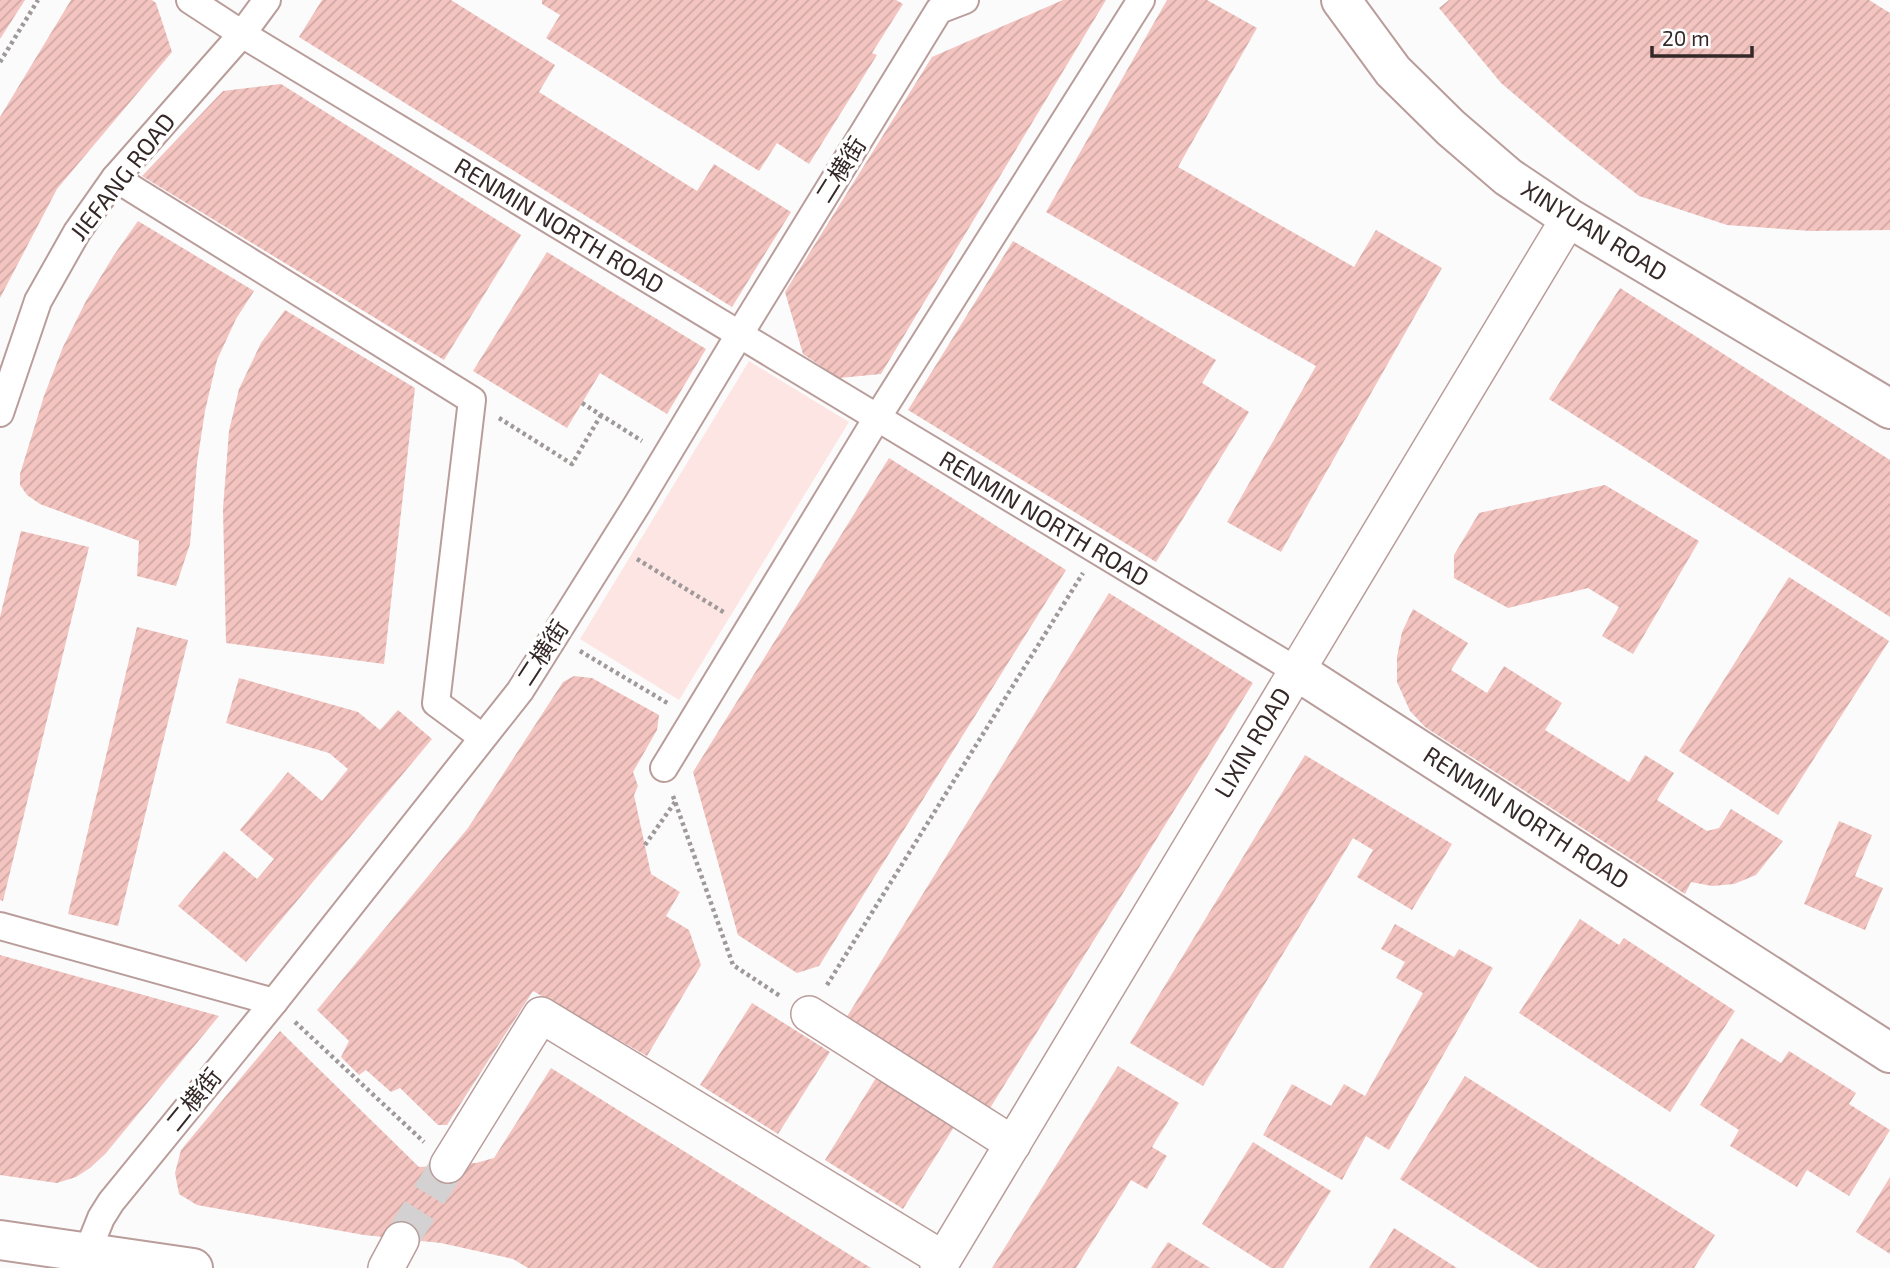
<svg xmlns="http://www.w3.org/2000/svg" width="1890" height="1268" font-family="'Exo 2','Noto Sans SC',sans-serif">
<defs>
<pattern id="building-hatch" width="6" height="6" patternUnits="userSpaceOnUse" patternTransform="scale(1.75)"><rect width="6" height="6" fill="#f3c4c0"/><path d="M-1 1l2-2M0 6l6-6M5 7l2-2" fill="none" stroke="#d1a8a5"/></pattern>
</defs>
<rect width="100%" height="100%" fill="#fbfbfb"/>
<path fill="#fde5e3" d="M749,361L849,422L679,700L580,639Z"/>
<g fill="url(#building-hatch)">
<path d="M0,0H25L0,39Z"/>
<path d="M71,0H152L156,3L172,52L57,189L0,298V117Z"/>
<path d="M322,0H451L555,65L539,92L697,191L714,164L791,212L732,307L299,37Z"/>
<path d="M542,0H896L903,4L872,53L877,55L809,164L777,143L759,171L546,38L560,15L542,4Z"/>
<path d="M1063,0H1106L881,374L839,378L803,354L785,292L932,57Z"/>
<path d="M1167,0H1207L1257,28L1178,167L1354,267L1376,230L1442,268L1281,552L1227,522L1316,366L1046,212Z"/>
<path d="M1449,0H1869L1890,13V230L1811,231L1727,225L1639,196L1568,140L1501,83L1439,8Z"/>
<path d="M281,84L521,235L444,360L142,176L223,91Z"/>
<path d="M138,221L254,291L236,319L217,360L205,411L197,463L190,544L176,586L137,576L139,541L40,504L27,495L20,485V474L44,396L63,347L86,301L114,255Z"/>
<path d="M1013,241L1216,360L1202,383L1249,412L1156,562L908,410Z"/>
<path d="M547,252L706,349L667,414L600,373L567,428L473,371Z"/>
<path d="M1620,288L1890,460V617L1549,399Z"/>
<path d="M285,310L415,388L384,664L226,643L223,509L229,431L239,389L261,343Z"/>
<path d="M889,458L1066,570L819,966L797,973L738,935L693,772Z"/>
<path d="M1605,485L1699,541L1633,654L1602,636L1619,607L1588,588L1508,608L1454,578V555L1479,513Z"/>
<path d="M21,531L89,547L3,901L0,900V617Z"/>
<path d="M1789,577L1889,641L1778,815L1679,751Z"/>
<path d="M1109,593L1253,683L987,1113L843,1023Z"/>
<path d="M1413,609L1468,643L1451,670L1487,693L1504,666L1562,703L1545,730L1629,782L1645,755L1674,773L1657,800L1707,831L1719,828L1731,809L1783,841L1756,875L1734,884L1712,886L1691,882L1685,894L1425,727L1410,711L1397,682V657L1402,632Z"/>
<path d="M137,627L188,640L118,926L68,914Z"/>
<path d="M574,676L592,678L659,715L657,730L633,772L638,786L634,795L651,874L680,892L666,916L689,930L701,965L647,1056L533,991L447,1125H438L400,1088L391,1092L366,1070L359,1075L341,1057L349,1041L317,1010L468,828L563,682Z"/>
<path d="M239,678L358,712L380,730L398,710L432,739L246,962L178,906L224,851L257,879L274,859L240,830L288,772L322,801L348,769L329,753L226,723Z"/>
<path d="M1305,755L1452,844L1412,910L1357,877L1373,850L1353,838L1203,1086L1130,1043Z"/>
<path d="M1839,821L1872,835L1855,876L1883,888L1865,930L1804,904Z"/>
<path d="M1580,919L1619,945L1624,938L1735,1011L1670,1112L1519,1013Z"/>
<path d="M1395,924L1454,957L1459,949L1493,968L1389,1150L1366,1136L1342,1180L1263,1135L1292,1084L1331,1106L1344,1084L1365,1096L1423,993L1396,978L1405,962L1381,949Z"/>
<path d="M0,955L219,1016L106,1153L90,1168L76,1177L57,1183L0,1175Z"/>
<path d="M752,1003L830,1052L778,1134L700,1085Z"/>
<path d="M280,1031L419,1167L476,1163L494,1158L551,1068L871,1268H528L513,1259L441,1243L364,1235L197,1205L179,1194L175,1173L181,1150Z"/>
<path d="M1741,1038L1781,1063L1789,1051L1856,1093L1849,1104L1890,1130L1849,1196L1807,1170L1797,1187L1730,1146L1739,1130L1700,1105Z"/>
<path d="M1118,1066L1179,1103L1152,1147L1167,1156L1147,1189L1131,1180L1076,1268H992Z"/>
<path d="M1465,1076L1715,1235L1694,1268H1539L1400,1179Z"/>
<path d="M876,1078L954,1127L903,1209L825,1160Z"/>
<path d="M1253,1142L1331,1191L1283,1268H1271L1202,1224Z"/>
<path d="M1890,1177V1254L1856,1232Z"/>
<path d="M1394,1228L1457,1268H1369Z"/>
<path d="M1168,1242L1210,1268H1151Z"/>
</g>
<g fill="none" stroke-linecap="round" stroke-linejoin="round">
<path stroke="#d3d1d1" stroke-width="35" stroke-dasharray="35 18" stroke-linecap="butt" d="M401,1240L448,1165"/>
<defs>
<g id="pedestrian">
<path d="M190,0L242,34L1297,671"/>
<path d="M115,178L472,400L436,703L482,737"/>
<path d="M0,413L38,301L77,232L115,178L242,34L267,0"/>
<path d="M664,768L877,418L1141,0"/>
<path d="M0,926L274,1002"/>
<path d="M87,1253L101,1218L111,1202L274,1002L520,691L638,503L739,335L939,10L965,0"/>
</g>
<g id="minor">
<path d="M809,1014L1013,1144"/>
<path d="M448,1165L541,1015L943,1259"/>
<path d="M386,1268L401,1240"/>
<path d="M938,1268L1569,218"/>
</g>
<path id="tertiary" d="M1297,671L1890,1053"/>
<path id="secondary" d="M1341,0L1393,71L1451,128L1508,177L1569,218L1890,409"/>
<path id="primary" d="M0,1240L193,1268"/>
</defs>
<use href="#pedestrian" stroke="#b99d9b" stroke-width="30"/>
<use href="#minor" stroke="#b99d9b" stroke-width="38"/>
<use href="#tertiary" stroke="#b99d9b" stroke-width="42"/>
<use href="#secondary" stroke="#b99d9b" stroke-width="42"/>
<use href="#primary" stroke="#b99d9b" stroke-width="42"/>
<g stroke="#9f9999" stroke-width="4.5" stroke-dasharray="3.5 3.5" stroke-linecap="butt">
<path d="M0,62L38,0"/>
<path d="M582,403L642,441"/>
<path d="M499,418L572,464L601,415"/>
<path d="M637,559L725,613"/>
<path d="M580,651L669,704"/>
<path d="M673,796L733,965L780,996"/>
<path d="M645,845L675,802"/>
<path d="M827,985L1083,573"/>
<path d="M295,1022L424,1142"/>
</g>
<use href="#pedestrian" stroke="#fff" stroke-width="26"/>
<use href="#minor" stroke="#fff" stroke-width="35"/>
<use href="#tertiary" stroke="#fff" stroke-width="38"/>
<use href="#secondary" stroke="#fff" stroke-width="38"/>
<use href="#primary" stroke="#fff" stroke-width="38"/>
</g>
<g text-anchor="middle" stroke-width="7" stroke-linejoin="round" paint-order="stroke">
<g font-size="24" fill="#352928" stroke="#fff">
<text transform="translate(841 170) rotate(-58)" y="8">二横街</text>
<text transform="translate(123 177) rotate(-52)" y="8">JIEFANG ROAD</text>
<text transform="translate(559 226) rotate(31)" y="8">RENMIN NORTH ROAD</text>
<text transform="translate(1594 231) rotate(32)" y="8">XINYUAN ROAD</text>
<text transform="translate(1044 519) rotate(31)" y="8">RENMIN NORTH ROAD</text>
<text transform="translate(543 653) rotate(-57)" y="8">二横街</text>
<text transform="translate(1253 743) rotate(-59)" y="8">LIXIN ROAD</text>
<text transform="translate(1526 818) rotate(33)" y="8">RENMIN NORTH ROAD</text>
<text transform="translate(194 1100) rotate(-51)" y="8">二横街</text>
</g>
</g>
<path d="M1652 46v10h100v-10" fill="none" stroke="#352928" stroke-width="3.5"/>
<text x="1662" y="46" font-size="21" fill="#352928" stroke="#ffffff" stroke-width="5" paint-order="stroke">20 m</text>
</svg>
